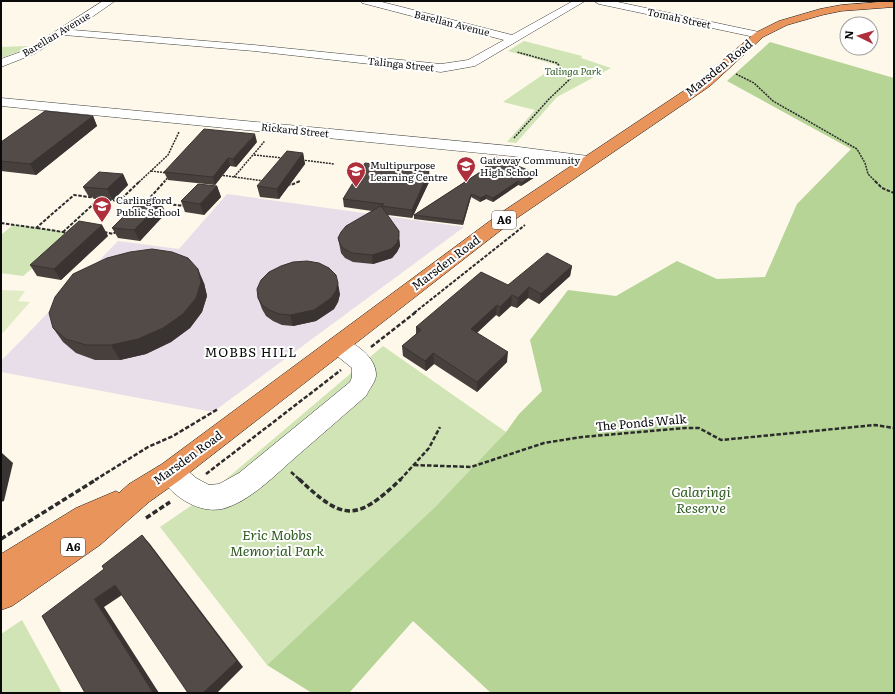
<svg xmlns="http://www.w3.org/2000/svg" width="895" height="694" font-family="Literata,serif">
<rect width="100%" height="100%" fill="#fdf8e9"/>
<path fill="#e7dee9" d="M227,194L464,227L213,412L1,372V361L118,241L179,249Z"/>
<g fill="#d0e4b6">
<path d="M524,41L582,56L581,58L611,68L557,97L516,143L507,142L535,110L503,102L557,65L508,51Z"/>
<path d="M28,46L23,50L1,58V47Z"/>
<path d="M13,225L75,233L23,276L1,273V235Z"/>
<path d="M383,346L506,432L435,507L267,665L160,527L211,492Z"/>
<path d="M22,620L62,693H1V634Z"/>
</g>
<path fill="#b5d496" d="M770,42L894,78V693H491L413,621L349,693H312L267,665L435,507L506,432L519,414L542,391L530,340L568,290L616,296L677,261L717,279L765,277L797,204L851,149L727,81Z"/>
<path fill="#e1ecc7" d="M1,290L25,291L18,301L30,302L1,335Z"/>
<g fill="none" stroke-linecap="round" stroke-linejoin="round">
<defs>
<g id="minor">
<path d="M103,1H115L73,30L254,45L441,64L468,60L504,40L362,3L361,1H378L512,35L573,1H585L475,66L441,72L254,51L64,35L34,54L1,67V59L26,50Z"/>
<path d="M594,1H613L759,32L765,35L759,38L599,4Z"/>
<path d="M1,98L511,146L588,156L593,158L596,161L593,164L588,166L511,156L1,106Z"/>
<path d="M339,337C354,342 377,357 376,376C375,383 369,389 366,396C343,416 320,436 297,456C276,474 250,502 222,509C197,514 168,494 158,472L162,464L171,460L180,464L196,478L209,485L219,484L239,473L350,382L352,377V368L331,351L328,345L331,339Z"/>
</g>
<path id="highway" d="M894,1V7L841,11L822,15L787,25L763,37L710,86L514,220L180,480L149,502L100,545L12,606L1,610V554L76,508L116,491L119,493L129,484L162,464L502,212L700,80L755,33L779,21L820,9L841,5Z"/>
</defs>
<use href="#minor" stroke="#3d3d3d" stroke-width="1"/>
<use href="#highway" stroke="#1b1b1b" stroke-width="1"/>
<g stroke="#2c2c2c" stroke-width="1.5" stroke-dasharray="2 1" stroke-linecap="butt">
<path d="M736,74L754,83L773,101L857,149L865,163L868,174L876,182"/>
<path d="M514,138L549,99L570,79L557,63L517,52"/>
<path d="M254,155L283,158"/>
<path d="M302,160L334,164"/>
<path d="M151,171L167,173"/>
<path d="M220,175L264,181"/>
<path d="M234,177L264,142H262"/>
<path d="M139,182L168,155L179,132"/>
<path d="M164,182L169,176"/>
<path d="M298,182L300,181"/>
</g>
<g stroke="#2c2c2c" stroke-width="2" stroke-dasharray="3.5 1.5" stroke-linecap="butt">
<path d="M875,181L882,188L894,193"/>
<path d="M287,184L291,185L300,181"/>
<path d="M147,201L165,181"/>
<path d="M158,203L185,206"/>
<path d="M1,223L36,228L74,195L119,201L140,181"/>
<path d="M37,228L69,233"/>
<path d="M63,232L99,199"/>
<path d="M104,232L113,234L117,231"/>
<path d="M414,313L525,225"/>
</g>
<g stroke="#2c2c2c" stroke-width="2.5" stroke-dasharray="4.5 2" stroke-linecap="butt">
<path d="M371,347L416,312"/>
<path d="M414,465L471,467L544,443L582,437L685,428H699L721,440L875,425L894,428"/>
<path d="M291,472L300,480"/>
<path d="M206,474L341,370"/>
<path d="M95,480L148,447L173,436L218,409"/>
<path d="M400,480L429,448L440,427"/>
</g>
<g stroke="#2c2c2c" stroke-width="3.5" stroke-dasharray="5.5 2.5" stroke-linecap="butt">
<path d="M299,479C343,521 356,522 401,479"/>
<path d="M146,518L170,502"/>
<path d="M1,539L97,479"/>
</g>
<use href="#minor" fill="#fff" fill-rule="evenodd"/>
<use href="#highway" fill="#e9945b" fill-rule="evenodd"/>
</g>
<g fill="#47403d">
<path d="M93,116L97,126L36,175L1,171V142Z"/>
<path d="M257,142L236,167L230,166L215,185L168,180L164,172Z"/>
<path d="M303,153L305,164L279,199L260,197L257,186Z"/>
<path d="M485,164L535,177L521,186L518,185L493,202L486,199L480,202L471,197L463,225L414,219V215L486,168L485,167Z"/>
<path d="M123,174L128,185L113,200L89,197L83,187Z"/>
<path d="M430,180L412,218L388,215L399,237L400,246L397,252L392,258L373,264L353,262L345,258L341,253L338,238L372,211L344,207L343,199Z"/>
<path d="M217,186L221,197L204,215L185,212L181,201Z"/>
<path d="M166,213L140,241L118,238L112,228Z"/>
<path d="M102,225L108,236L61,280L37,276L30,265Z"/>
<path d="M572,266L570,276L539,304L528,298L517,308L511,306L499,317L496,315L477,333L507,362L477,392L434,364L426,371L403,356L402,346L416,334V327L508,285Z"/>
<path d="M204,283L207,296L202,312L190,328L171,342L146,354L120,360H95L76,353L63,342L53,328Z"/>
<path d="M340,294L338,302L334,309L316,321L293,326L282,325L273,321L266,316L262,309L258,298Z"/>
</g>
<g fill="#393432">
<path d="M93,116L97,126L36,175L30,164Z"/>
<path d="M255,134L257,142L236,167L233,159Z"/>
<path d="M303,153L305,164L279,199L277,189Z"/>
<path d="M228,158L230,166L215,185L213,177Z"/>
<path d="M429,171L430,180L412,218V210Z"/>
<path d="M535,173V177L521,186L522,183Z"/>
<path d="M123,174L128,185L113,200L107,189Z"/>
<path d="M518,181V185L493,202V198Z"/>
<path d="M217,186L221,197L204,215L200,204Z"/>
<path d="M471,194V197L463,225V221Z"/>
<path d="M486,195V199L480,202L481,198Z"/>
<path d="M161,203L166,213L140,241L134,230Z"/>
<path d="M102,225L108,236L61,280L54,269Z"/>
<path d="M399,237L400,246L397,252L392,258L373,264L372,255Z"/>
<path d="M572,266L570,276L539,304L541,294Z"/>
<path d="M198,269L204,283L207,296L202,312L190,328L171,342L146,354L120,360L111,345Z"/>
<path d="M338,283L340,294L338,302L334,309L316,321L293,326L290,315Z"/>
<path d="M529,287L528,298L517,308L518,298Z"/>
<path d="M512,295L511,306L499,317L500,307Z"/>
<path d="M497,305L496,315L470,339L471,329Z"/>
<path d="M508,352L507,362L477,392V382Z"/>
<path d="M433,353L434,364L426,371L425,361Z"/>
<path d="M2,453L13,463L4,501L1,502V455Z"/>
<path d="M142,535L150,544L243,667L217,693H203Z"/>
<path d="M115,585L125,593L104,607L159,693H153L94,599Z"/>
</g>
<g fill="#524b47" stroke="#393432">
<path d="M45,111L93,116L30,164L1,161V142Z"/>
<path d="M204,129L255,134L233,159L228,158L213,177L164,172Z"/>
<path d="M287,151L303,153L277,189L257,186Z"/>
<path d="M496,157L535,173L522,183L518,181L493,198L486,195L481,198L471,194L463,221L414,215L488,167L485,164Z"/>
<path d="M365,163L429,171L412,210L381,206L399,231V237L397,243L391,249L372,255L352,253L344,249L340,244L338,238L341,232L346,226L384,204L343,199Z"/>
<path d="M99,172L123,174L107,189L83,187Z"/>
<path d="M198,184L217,186L200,204L181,201Z"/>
<path d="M140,200L161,203L134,230L112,228Z"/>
<path d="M79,221L102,225L54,269L30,265Z"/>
<path d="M152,249L172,252L188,258L198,269L201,282L196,298L183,314L163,328L138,339L111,345H86L66,339L53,328L49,313L55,297L73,274L107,258L130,252Z"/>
<path d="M547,253L572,266L541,294L529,287L518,298L512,295L500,307L497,305L471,329L508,352L477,382L433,353L425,361L402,346L421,330L416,327L481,272L508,285Z"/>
<path d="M307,261L319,263L329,268L336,275L338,283L336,291L331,298L314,310L290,315L279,314L269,310L262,305L258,298L257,289L261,280L269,272L281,266L293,262Z"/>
<path d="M142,535L237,661L203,693H188L115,585L94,599L153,693H85L42,616L104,569L102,566Z"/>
</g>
<defs>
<symbol id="university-pin" viewBox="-11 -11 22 30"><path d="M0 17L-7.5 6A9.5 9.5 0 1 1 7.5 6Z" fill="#ae2e3b" stroke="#fff"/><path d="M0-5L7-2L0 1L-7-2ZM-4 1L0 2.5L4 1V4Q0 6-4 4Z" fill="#fff"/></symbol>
<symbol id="school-pin" viewBox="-11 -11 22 30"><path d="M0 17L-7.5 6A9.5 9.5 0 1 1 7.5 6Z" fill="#ae2e3b" stroke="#fff"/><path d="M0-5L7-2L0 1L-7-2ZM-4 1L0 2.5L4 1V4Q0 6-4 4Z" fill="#fff"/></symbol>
</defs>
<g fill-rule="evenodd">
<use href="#university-pin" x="455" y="155" width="22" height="30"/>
<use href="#school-pin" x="345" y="160" width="22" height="30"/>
<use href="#school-pin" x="91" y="195" width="22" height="30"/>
</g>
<g text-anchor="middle" stroke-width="4" stroke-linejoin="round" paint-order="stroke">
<g font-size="10" fill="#0a0a0a" stroke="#fff">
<text transform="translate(679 18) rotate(12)" y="4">Tomah Street</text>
<text transform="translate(452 23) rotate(14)" y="4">Barellan Avenue</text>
<text transform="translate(56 34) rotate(-31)" y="4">Barellan Avenue</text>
<text transform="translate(401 64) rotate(6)" y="4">Talinga Street</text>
<text transform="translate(295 130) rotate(6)" y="4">Rickard Street</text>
</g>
<g font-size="10" font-style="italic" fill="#305c21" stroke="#fff">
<text x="573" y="75">Talinga Park</text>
</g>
<g font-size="10" fill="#0a0a0a" stroke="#fff" text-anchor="start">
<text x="480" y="164">Gateway Community<tspan x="480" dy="12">High School</tspan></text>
<text x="370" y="169">Multipurpose<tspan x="370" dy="12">Learning Centre</tspan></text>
<text x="116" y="204">Carlingford<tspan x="116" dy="12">Public School</tspan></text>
</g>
<g fill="#fff" stroke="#545454" stroke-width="1">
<rect x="492" y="211" width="24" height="18" rx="3"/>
<rect x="61" y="538" width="24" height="18" rx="3"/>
</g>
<g font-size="11" font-weight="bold" fill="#0a0a0a">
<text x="504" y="224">A6</text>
<text x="73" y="551">A6</text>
</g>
<g font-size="12" fill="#0a0a0a" stroke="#fff">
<text transform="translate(719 68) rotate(-39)" y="4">Marsden Road</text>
<text transform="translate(446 263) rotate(-37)" y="4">Marsden Road</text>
<text transform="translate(641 423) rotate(-5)" y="4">The Ponds Walk</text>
<text transform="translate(188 458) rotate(-36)" y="4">Marsden Road</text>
</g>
<g font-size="13" letter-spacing="1" fill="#0a0a0a" stroke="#fff">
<text x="251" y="357">MOBBS HILL</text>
</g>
<g font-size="14" font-style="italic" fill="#305c21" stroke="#fff">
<text x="701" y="497">Galaringi<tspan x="701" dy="16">Reserve</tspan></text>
<text x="277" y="540">Eric Mobbs<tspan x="277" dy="16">Memorial Park</tspan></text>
</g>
</g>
<rect width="895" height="694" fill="none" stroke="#0a0a0a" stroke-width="4"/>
<g transform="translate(859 36) rotate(275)"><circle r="19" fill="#ffffff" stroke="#9d9d9d"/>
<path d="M0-3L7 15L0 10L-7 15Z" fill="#ae2e3b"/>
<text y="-6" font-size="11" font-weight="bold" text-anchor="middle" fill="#0a0a0a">N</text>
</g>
</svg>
